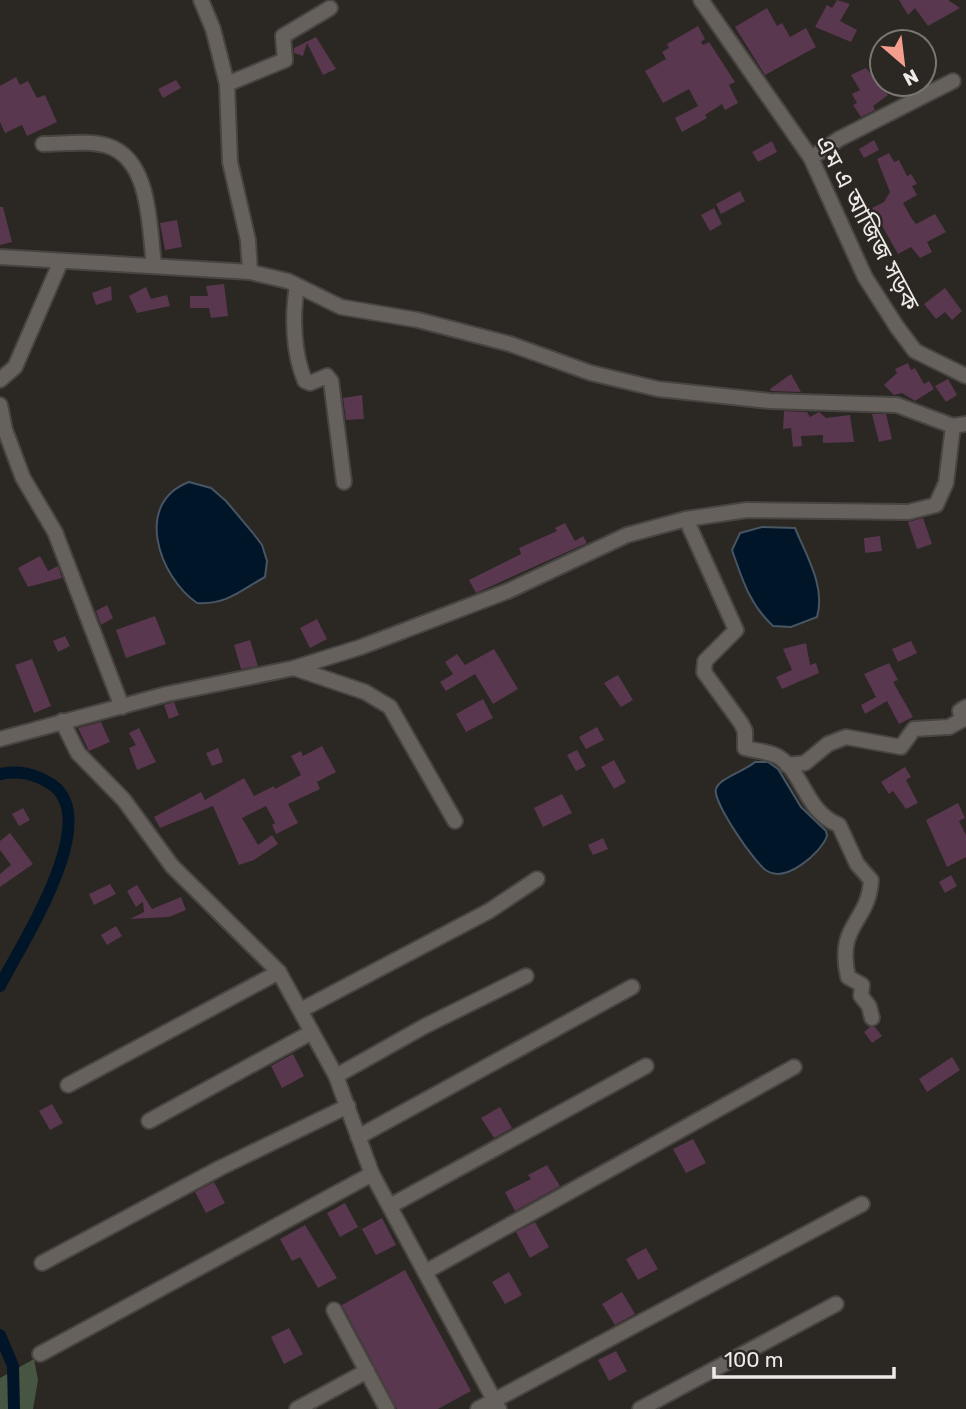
<svg xmlns="http://www.w3.org/2000/svg" width="966" height="1409" font-family="Rubik,'Noto Sans Bengali',sans-serif">
<rect width="100%" height="100%" fill="#2b2722"/>
<path fill="#475642" d="M34,1359L38,1380L33,1409H0V1378Z"/>
<g fill="#011528" stroke="#485562" stroke-width="2">
<path d="M189,482L211,488L226,501L253,533L262,545L267,561L265,577C241,590 227,605 197,603C159,577 133,503 189,482Z"/>
<path d="M762,527L795,528C806,555 826,587 817,617L791,627L773,626C750,605 742,579 732,550L740,533Z"/>
<path d="M755,762H768L778,769L801,807L826,831L827,836C821,853 786,883 767,871C755,864 712,801 716,789C719,778 745,771 755,762Z"/>
</g>
<g fill="none" stroke-linecap="round" stroke-linejoin="round">
<g stroke="#011528" stroke-width="12">
<path d="M0,774C20,770 35,774 51,784C105,819 19,947 0,986"/>
<path d="M0,1335L13,1366L14,1409"/>
</g>
</g>
<g fill="#59374e">
<path d="M837,0L850,4L840,21L857,30L851,42L815,27L827,5L832,8Z"/>
<path d="M899,0H948L960,8L928,26L915,8L908,15Z"/>
<path d="M767,8L777,26L782,23L790,37L806,28L816,47L765,75L735,27Z"/>
<path d="M698,26L705,39L701,42L703,45L709,42L735,82L729,85L738,103L725,110L722,104L705,115L707,118L682,132L675,118L698,106L689,89L663,103L645,71L666,59L662,52L669,48L667,44Z"/>
<path d="M316,37L336,69L323,75L307,43L303,56L294,53V48Z"/>
<path d="M866,68L888,95L873,106L875,110L861,117L853,105L857,103L852,94L860,90L851,75Z"/>
<path d="M16,77L20,85L28,81L37,98L45,95L57,122L27,136L22,125L5,133L0,122V86Z"/>
<path d="M176,80L181,88L163,98L158,89Z"/>
<path d="M874,140L879,150L864,158L859,149Z"/>
<path d="M772,141L777,152L758,162L752,152Z"/>
<path d="M889,153L894,162L899,160L907,176L911,174L917,184L912,186L917,195L903,203L912,219L916,224L935,214L946,232L927,242L932,252L920,258L911,247L898,254L872,208L884,202L890,192L877,159Z"/>
<path d="M740,191L745,201L721,214L716,204Z"/>
<path d="M0,207H3L12,242L0,245Z"/>
<path d="M714,208L722,224L710,231L701,215Z"/>
<path d="M177,220L182,247L165,250L160,223Z"/>
<path d="M224,284L228,316L211,318L209,308H190V296H208L206,286Z"/>
<path d="M111,286L112,300L96,305L92,293Z"/>
<path d="M146,287L151,299L167,295L170,306L137,313L129,296Z"/>
<path d="M945,288L962,311L952,320L945,312L936,319L924,304Z"/>
<path d="M908,363L911,370L915,368L924,384L929,381L934,389L915,401L902,393L894,395L884,385L897,373L895,369Z"/>
<path d="M791,374L801,392L771,391L770,389Z"/>
<path d="M948,379L957,395L946,402L935,386Z"/>
<path d="M362,395L364,419L346,420L343,398Z"/>
<path d="M784,411L807,412L810,417L819,412L826,418L850,415L854,442L823,443V435L801,436L802,446L793,447L791,428L783,429Z"/>
<path d="M872,414H886L892,439L879,442Z"/>
<path d="M923,518L932,544L917,549L908,522Z"/>
<path d="M565,523L575,541L583,536L587,543L476,593L469,580L521,554L519,548L557,531L555,528Z"/>
<path d="M880,536L882,551L865,553L864,538Z"/>
<path d="M40,556L48,571L58,566L62,578L28,587L18,568Z"/>
<path d="M107,605L113,618L101,625L96,611Z"/>
<path d="M155,616L166,644L126,658L116,630Z"/>
<path d="M317,619L327,639L310,648L300,628Z"/>
<path d="M65,636L70,646L58,652L53,641Z"/>
<path d="M250,640L258,666L241,669L234,645Z"/>
<path d="M911,641L917,653L898,662L892,649Z"/>
<path d="M806,643L810,665L816,663L819,673L782,689L776,677L792,670L783,649Z"/>
<path d="M494,649L518,689L493,704L475,674L446,691L440,682L453,674L445,662L457,654L465,665Z"/>
<path d="M32,659L51,706L34,713L15,665Z"/>
<path d="M889,663L898,680L893,682L913,717L899,724L887,701L865,714L861,705L876,697L864,674Z"/>
<path d="M618,675L633,700L621,707L604,683Z"/>
<path d="M483,699L493,718L466,732L456,714Z"/>
<path d="M174,702L179,715L169,719L164,705Z"/>
<path d="M101,722L110,742L89,751L78,728Z"/>
<path d="M597,727L604,740L586,749L579,737Z"/>
<path d="M139,728L156,762L137,770L129,748L136,745L129,733Z"/>
<path d="M322,746L336,772L317,782L320,789L288,804L298,823L276,834L272,825L275,823L266,806L242,818L258,845L272,835L278,844L254,860L239,865L213,806L160,828L154,817L201,792L205,800L244,778L254,796L274,786L275,789L301,775L291,756L301,751L303,756Z"/>
<path d="M218,748L223,762L212,766L206,753Z"/>
<path d="M577,750L586,766L576,771L567,755Z"/>
<path d="M614,760L626,782L614,789L601,767Z"/>
<path d="M905,767L911,777L906,780L918,803L906,809L893,791L889,794L881,782Z"/>
<path d="M562,794L572,813L543,827L534,808Z"/>
<path d="M958,803L965,818L959,821L966,835V857L947,867L926,820Z"/>
<path d="M23,808L30,820L19,826L12,814Z"/>
<path d="M10,833L33,864L0,887V874L11,865L0,850V841Z"/>
<path d="M603,838L608,849L593,855L588,845Z"/>
<path d="M951,875L957,886L945,893L939,882Z"/>
<path d="M110,884L116,894L94,905L89,894Z"/>
<path d="M137,885L152,909L181,897L186,910L169,917L130,919L144,912L143,902L136,907L127,891Z"/>
<path d="M116,926L122,936L107,945L101,935Z"/>
<path d="M870,1027H875L882,1036L872,1043L864,1032Z"/>
<path d="M293,1054L304,1076L282,1088L271,1066Z"/>
<path d="M952,1057L960,1070L927,1092L919,1079Z"/>
<path d="M52,1104L63,1123L50,1130L39,1111Z"/>
<path d="M500,1107L512,1128L494,1138L481,1118Z"/>
<path d="M693,1139L706,1163L686,1173L673,1149Z"/>
<path d="M547,1165L560,1186L515,1211L505,1192L531,1179L528,1175Z"/>
<path d="M214,1182L225,1203L206,1213L195,1192Z"/>
<path d="M345,1203L358,1227L340,1237L327,1213Z"/>
<path d="M382,1218L396,1245L376,1255L362,1229Z"/>
<path d="M535,1222L549,1247L530,1258L516,1232Z"/>
<path d="M305,1225L337,1278L318,1288L300,1257L292,1261L280,1239Z"/>
<path d="M646,1248L658,1269L638,1280L626,1259Z"/>
<path d="M405,1270L471,1391L438,1409H397L342,1305Z"/>
<path d="M509,1272L522,1295L505,1304L492,1282Z"/>
<path d="M622,1292L635,1314L615,1325L602,1304Z"/>
<path d="M289,1328L303,1354L284,1364L271,1337Z"/>
<path d="M616,1351L627,1371L609,1381L598,1360Z"/>
</g>
<g fill="none" stroke-linecap="round" stroke-linejoin="round">
<defs>
<g id="street">
<path d="M201,0L213,29L227,84L230,162L248,240L250,272"/>
<path d="M701,0L811,158L865,277L897,327L915,351L966,376"/>
<path d="M227,84L285,60L283,36L330,8"/>
<path d="M43,144C63,144 89,140 108,146C151,160 149,227 154,265"/>
<path d="M811,158L839,139L953,81"/>
<path d="M0,257L250,272L288,281L341,307L418,320L510,344L591,373L658,389L770,401L897,405L953,426L966,424"/>
<path d="M297,286C292,316 293,353 305,381L310,383L327,376L331,381L344,482"/>
<path d="M0,380L15,367L61,261"/>
<path d="M0,405L5,430L23,478L55,532L122,707"/>
<path d="M686,519L736,630L705,661L704,672L741,723L745,731V748C756,751 766,751 777,756C804,771 804,811 839,825L857,864L871,880C869,923 836,923 848,977L862,985L861,996L869,1006L872,1018"/>
<path d="M294,668L365,692L390,707L455,821"/>
<path d="M62,721L78,753L124,800L172,866L279,972L336,1076L372,1174L499,1409"/>
<path d="M0,739L167,694L294,668L361,647L508,591L627,535L686,519L747,510L908,512L936,505L946,483L953,426"/>
<path d="M787,765L805,763L828,744L846,737L901,747L914,729L949,727L962,720L960,711L966,707"/>
<path d="M301,1010L489,911L537,879"/>
<path d="M336,1076L425,1026L526,976"/>
<path d="M68,1085L279,972"/>
<path d="M149,1121L312,1032"/>
<path d="M358,1137L632,987"/>
<path d="M390,1206L646,1066"/>
<path d="M42,1263L220,1168L348,1106"/>
<path d="M425,1272L794,1067"/>
<path d="M334,1310L387,1409"/>
<path d="M40,1354L372,1174"/>
<path d="M297,1409L367,1371"/>
<path d="M478,1409L862,1204"/>
<path d="M640,1409L836,1304"/>
</g>
</defs>
<use href="#street" stroke="#474441" stroke-width="18"/>
<use href="#street" stroke="#66615d" stroke-width="14"/>
</g>
<g text-anchor="middle" stroke-width="5" stroke-linejoin="round" paint-order="stroke">
<g font-size="24" fill="#edeae8" stroke="#2b2722">
<text transform="translate(867 223) rotate(62)" y="8">এম এ আজিজ সড়ক</text>
</g>
</g>
<g transform="translate(903 63) rotate(152)"><circle r="33" fill="#2b2722" stroke="#797571" stroke-width="2"/>
<path d="M0-5L12 26L0 18L-12 26Z" fill="#f59d8e"/>
<text y="-10" font-size="19" font-weight="bold" text-anchor="middle" fill="#edeae8">N</text>
</g>
<path d="M714 1367v10h180v-10" fill="none" stroke="#edeae8" stroke-width="3.5"/>
<text x="724" y="1367" font-size="21" fill="#edeae8" stroke="#2b2722" stroke-width="5" paint-order="stroke">100 m</text>
</svg>
